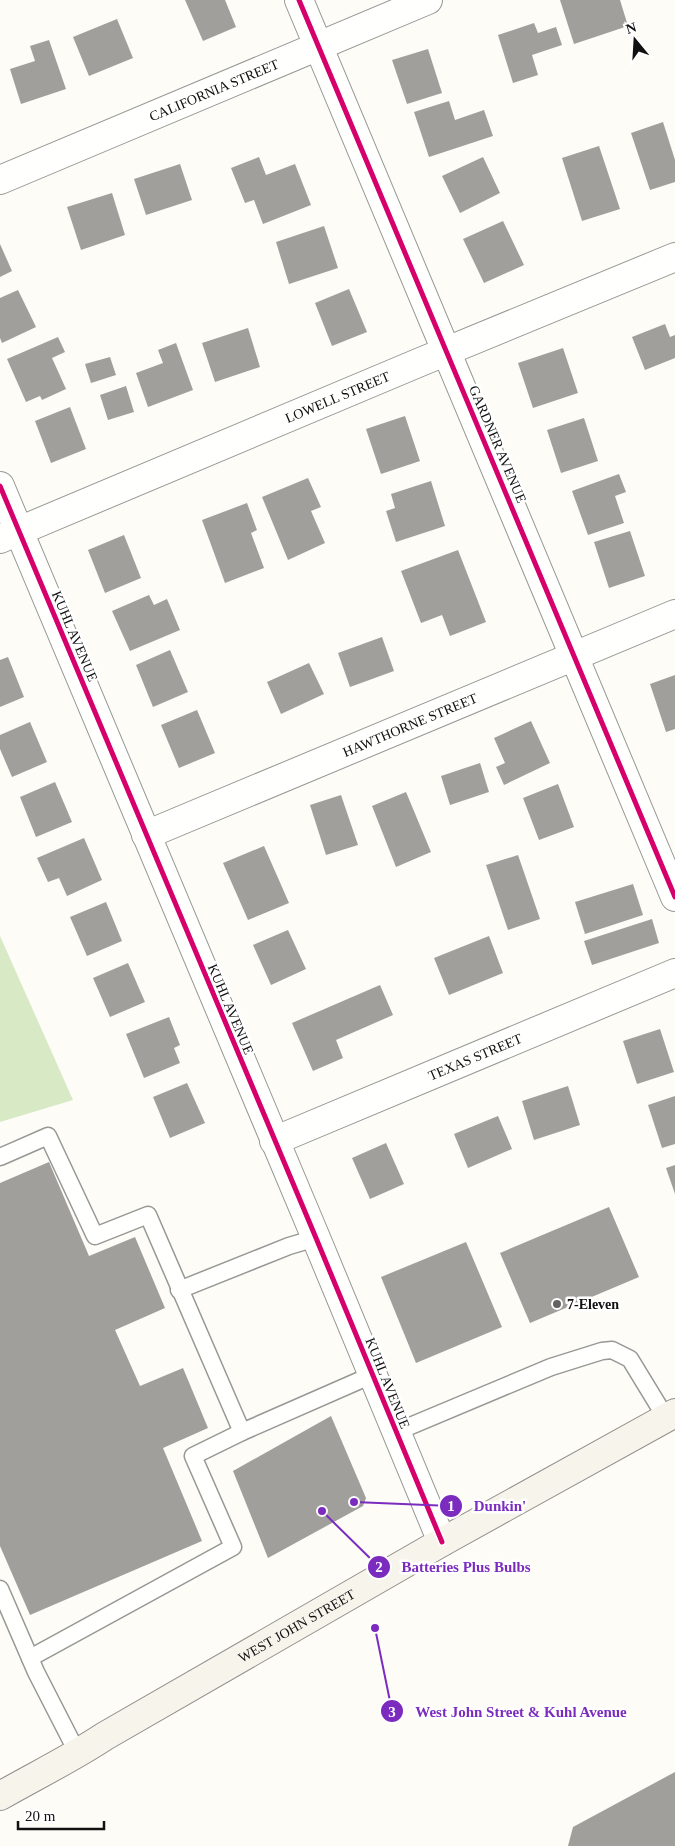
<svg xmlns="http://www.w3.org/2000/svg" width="675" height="1846" font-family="Georgia,serif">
<rect width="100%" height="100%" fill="#fdfcf7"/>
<path fill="#d8eac5" d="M0,936L73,1100L0,1122Z"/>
<g fill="#a19f9c">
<path d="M185,0H225L236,27L203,41Z"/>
<path d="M560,0H620L628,26L574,44Z"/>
<path d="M117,19L133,58L89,76L73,37Z"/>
<path d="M534,23L538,33L556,27L562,45L532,55L538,75L513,83L498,35Z"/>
<path d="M49,40L66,89L21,104L10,69L35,61L30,46Z"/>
<path d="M428,49L442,93L407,104L392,60Z"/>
<path d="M449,101L455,120L484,110L493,136L429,157L414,112Z"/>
<path d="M663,122L675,160V182L650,190L631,133Z"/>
<path d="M599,146L620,209L582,221L562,158Z"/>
<path d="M259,157L266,175L295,164L311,205L263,224L254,200L245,203L231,168Z"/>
<path d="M483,157L500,193L460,213L442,176Z"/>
<path d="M180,164L192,200L146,215L134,179Z"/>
<path d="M112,193L125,235L81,250L67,207Z"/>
<path d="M503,221L524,265L484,283L463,239Z"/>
<path d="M324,226L338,268L289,284L276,242Z"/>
<path d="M0,244L12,271L0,277Z"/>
<path d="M349,289L367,332L332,346L315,303Z"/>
<path d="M18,290L36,327L2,343L0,338V298Z"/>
<path d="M665,324L670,337L675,335V358L645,370L632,337Z"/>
<path d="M248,328L260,367L215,382L202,343Z"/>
<path d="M58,337L65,352L52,358L66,389L42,400L40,396L26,402L7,359Z"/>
<path d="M176,343L193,390L148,407L136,373L163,363L158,350Z"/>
<path d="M563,348L578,393L533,408L518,363Z"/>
<path d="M110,357L116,375L91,383L85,364Z"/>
<path d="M126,386L134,412L108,420L100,395Z"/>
<path d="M70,407L86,449L51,463L35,421Z"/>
<path d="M405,416L420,461L381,474L366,429Z"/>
<path d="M584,418L598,461L561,473L547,430Z"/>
<path d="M619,474L626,492L615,496L624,523L588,535L572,491Z"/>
<path d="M308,478L321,507L311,511L325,543L288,560L262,497Z"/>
<path d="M431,481L445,526L396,542L386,511L395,508L391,494Z"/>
<path d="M247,503L257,530L251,533L264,568L225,583L202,520Z"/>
<path d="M630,531L645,576L609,588L594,542Z"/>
<path d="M124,535L141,578L105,593L88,550Z"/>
<path d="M458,550L486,622L450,636L442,615L421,623L401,571Z"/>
<path d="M149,595L154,605L167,599L180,630L130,651L112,611Z"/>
<path d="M382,637L394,671L350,687L338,653Z"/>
<path d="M170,650L188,692L153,707L136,665Z"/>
<path d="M8,657L24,697L0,707V660Z"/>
<path d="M309,663L324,694L281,714L267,682Z"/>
<path d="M675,675V729L666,732L650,684Z"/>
<path d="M197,710L215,753L179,768L161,725Z"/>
<path d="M531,721L550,763L504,785L496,767L505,763L494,738Z"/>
<path d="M30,722L47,762L12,777L0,749V735Z"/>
<path d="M480,763L489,792L450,805L441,776Z"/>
<path d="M55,782L72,822L36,837L20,797Z"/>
<path d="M558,784L574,827L539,840L523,798Z"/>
<path d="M406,792L431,852L396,867L372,806Z"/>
<path d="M341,795L358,845L326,855L310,805Z"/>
<path d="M84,838L102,880L67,896L59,878L48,882L37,858Z"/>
<path d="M264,846L289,903L248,920L223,863Z"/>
<path d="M518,855L540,919L508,930L486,865Z"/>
<path d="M633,884L643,915L585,934L575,902Z"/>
<path d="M106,902L122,941L87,956L70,917Z"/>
<path d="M652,919L659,943L592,965L584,941Z"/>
<path d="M288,930L306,969L271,985L253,945Z"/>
<path d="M489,936L503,973L449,995L434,958Z"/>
<path d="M128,963L145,1002L110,1017L93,978Z"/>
<path d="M380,985L393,1015L336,1040L343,1058L313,1071L292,1023Z"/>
<path d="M169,1017L180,1045L174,1048L180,1063L144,1078L126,1034Z"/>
<path d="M660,1029L674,1072L637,1084L623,1041Z"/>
<path d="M187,1083L205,1123L170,1138L153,1097Z"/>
<path d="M568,1086L580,1125L534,1140L522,1101Z"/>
<path d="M675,1096V1144L662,1148L648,1105Z"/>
<path d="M498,1116L512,1149L468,1168L454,1134Z"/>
<path d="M386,1143L404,1184L370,1199L352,1158Z"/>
<path d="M49,1162L89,1256L135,1237L165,1308L115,1330L140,1386L183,1368L208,1428L163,1448L202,1541L30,1615L0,1546V1183Z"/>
<path d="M675,1165V1194L666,1168Z"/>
<path d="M609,1207L639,1277L530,1323L500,1253Z"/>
<path d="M466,1242L502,1327L416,1363L381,1277Z"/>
<path d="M331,1416L366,1498L363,1506L268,1558L233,1471Z"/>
<path d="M675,1772V1846H568L573,1827Z"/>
</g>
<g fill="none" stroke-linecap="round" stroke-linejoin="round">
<defs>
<g id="lane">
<path d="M0,1157L48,1136L95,1236L148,1215L242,1432L372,1375"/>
<path d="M179,1290L289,1246L316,1238"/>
<path d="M396,1432L551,1367L602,1351L612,1350L630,1359L666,1418"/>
<path d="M0,1589L36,1672L78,1754"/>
<path d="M30,1658L233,1547L193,1456L242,1432"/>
</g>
<g id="street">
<path d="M299,0L675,897"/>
<path id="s1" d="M0,180L428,0"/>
<path d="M0,486L316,1238L442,1542"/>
<path id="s2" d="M0,539L418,363L675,257"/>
<path id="s3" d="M146,835L675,614"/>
<path id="s4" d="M274,1141L675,973"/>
</g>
<g id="secondary">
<path id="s5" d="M0,1796C35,1776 72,1758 105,1736L442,1542L675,1413"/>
</g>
</defs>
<use href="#lane" stroke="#979795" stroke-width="19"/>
<use href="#street" stroke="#979795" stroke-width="30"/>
<use href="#secondary" stroke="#8e8d8b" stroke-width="30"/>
<use href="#lane" stroke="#fffffe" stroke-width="16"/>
<use href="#street" stroke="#fffffe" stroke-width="28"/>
<use href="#secondary" stroke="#f6f4eb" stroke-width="28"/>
<defs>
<g id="cycleway">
<path d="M299,0L675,897"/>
<path d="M0,486L316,1238L442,1542"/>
</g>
</defs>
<use href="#cycleway" stroke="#fff" stroke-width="8"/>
<use href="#cycleway" stroke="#d6006c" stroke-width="5"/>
</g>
<circle fill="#646362" stroke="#fff" stroke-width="2" cx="557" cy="1304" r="5"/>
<g text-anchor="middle" stroke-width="5" stroke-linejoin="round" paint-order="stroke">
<g font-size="14" fill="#111" stroke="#fff">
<text dy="5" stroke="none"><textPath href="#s1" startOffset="232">CALIFORNIA STREET</textPath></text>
<text dy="5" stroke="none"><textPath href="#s2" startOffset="366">LOWELL STREET</textPath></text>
<text transform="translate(498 444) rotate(67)" y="5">GARDNER AVENUE</text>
<text transform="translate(75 636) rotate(67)" y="5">KUHL AVENUE</text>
<text dy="5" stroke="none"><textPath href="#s3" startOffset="286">HAWTHORNE STREET</textPath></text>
<text transform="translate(231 1009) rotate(67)" y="5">KUHL AVENUE</text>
<text dy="5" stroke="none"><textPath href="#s4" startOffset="218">TEXAS STREET</textPath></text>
<text transform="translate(388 1383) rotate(68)" y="5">KUHL AVENUE</text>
<text dy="5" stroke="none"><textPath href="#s5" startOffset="342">WEST JOHN STREET</textPath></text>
</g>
<g font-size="14" font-weight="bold" fill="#111" stroke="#fff" text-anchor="start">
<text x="567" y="1309">7-Eleven</text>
</g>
</g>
<path fill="none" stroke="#7b2cbf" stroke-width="2" d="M354 1502L451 1506M322 1511L379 1567M375 1628L392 1711"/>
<g fill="#7b2cbf" stroke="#fff" stroke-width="2">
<circle cx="354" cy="1502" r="5"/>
<circle cx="322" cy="1511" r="5"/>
<circle cx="375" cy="1628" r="5"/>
<circle cx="451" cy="1506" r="12"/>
<circle cx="379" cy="1567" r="12"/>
<circle cx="392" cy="1711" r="12"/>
</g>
<g font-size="15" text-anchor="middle" font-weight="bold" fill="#fff">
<text x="451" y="1511">1</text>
<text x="379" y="1572">2</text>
<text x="392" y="1717">3</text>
</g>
<g font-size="15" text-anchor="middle" font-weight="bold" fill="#7b2cbf" stroke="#fff" stroke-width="5" stroke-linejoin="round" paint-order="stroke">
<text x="500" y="1511">Dunkin'</text>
<text x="466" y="1572">Batteries Plus Bulbs</text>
<text x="521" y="1717">West John Street &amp; Kuhl Avenue</text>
</g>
<g transform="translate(635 40) rotate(342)" stroke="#ffffff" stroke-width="4" paint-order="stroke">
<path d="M0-4L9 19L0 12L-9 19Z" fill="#111111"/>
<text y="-8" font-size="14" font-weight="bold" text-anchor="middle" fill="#111111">N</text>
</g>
<path d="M18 1821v8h86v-8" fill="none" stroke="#111111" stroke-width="2.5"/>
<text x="25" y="1821" font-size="15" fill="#111111" stroke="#ffffff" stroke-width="4" paint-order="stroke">20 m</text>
</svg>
